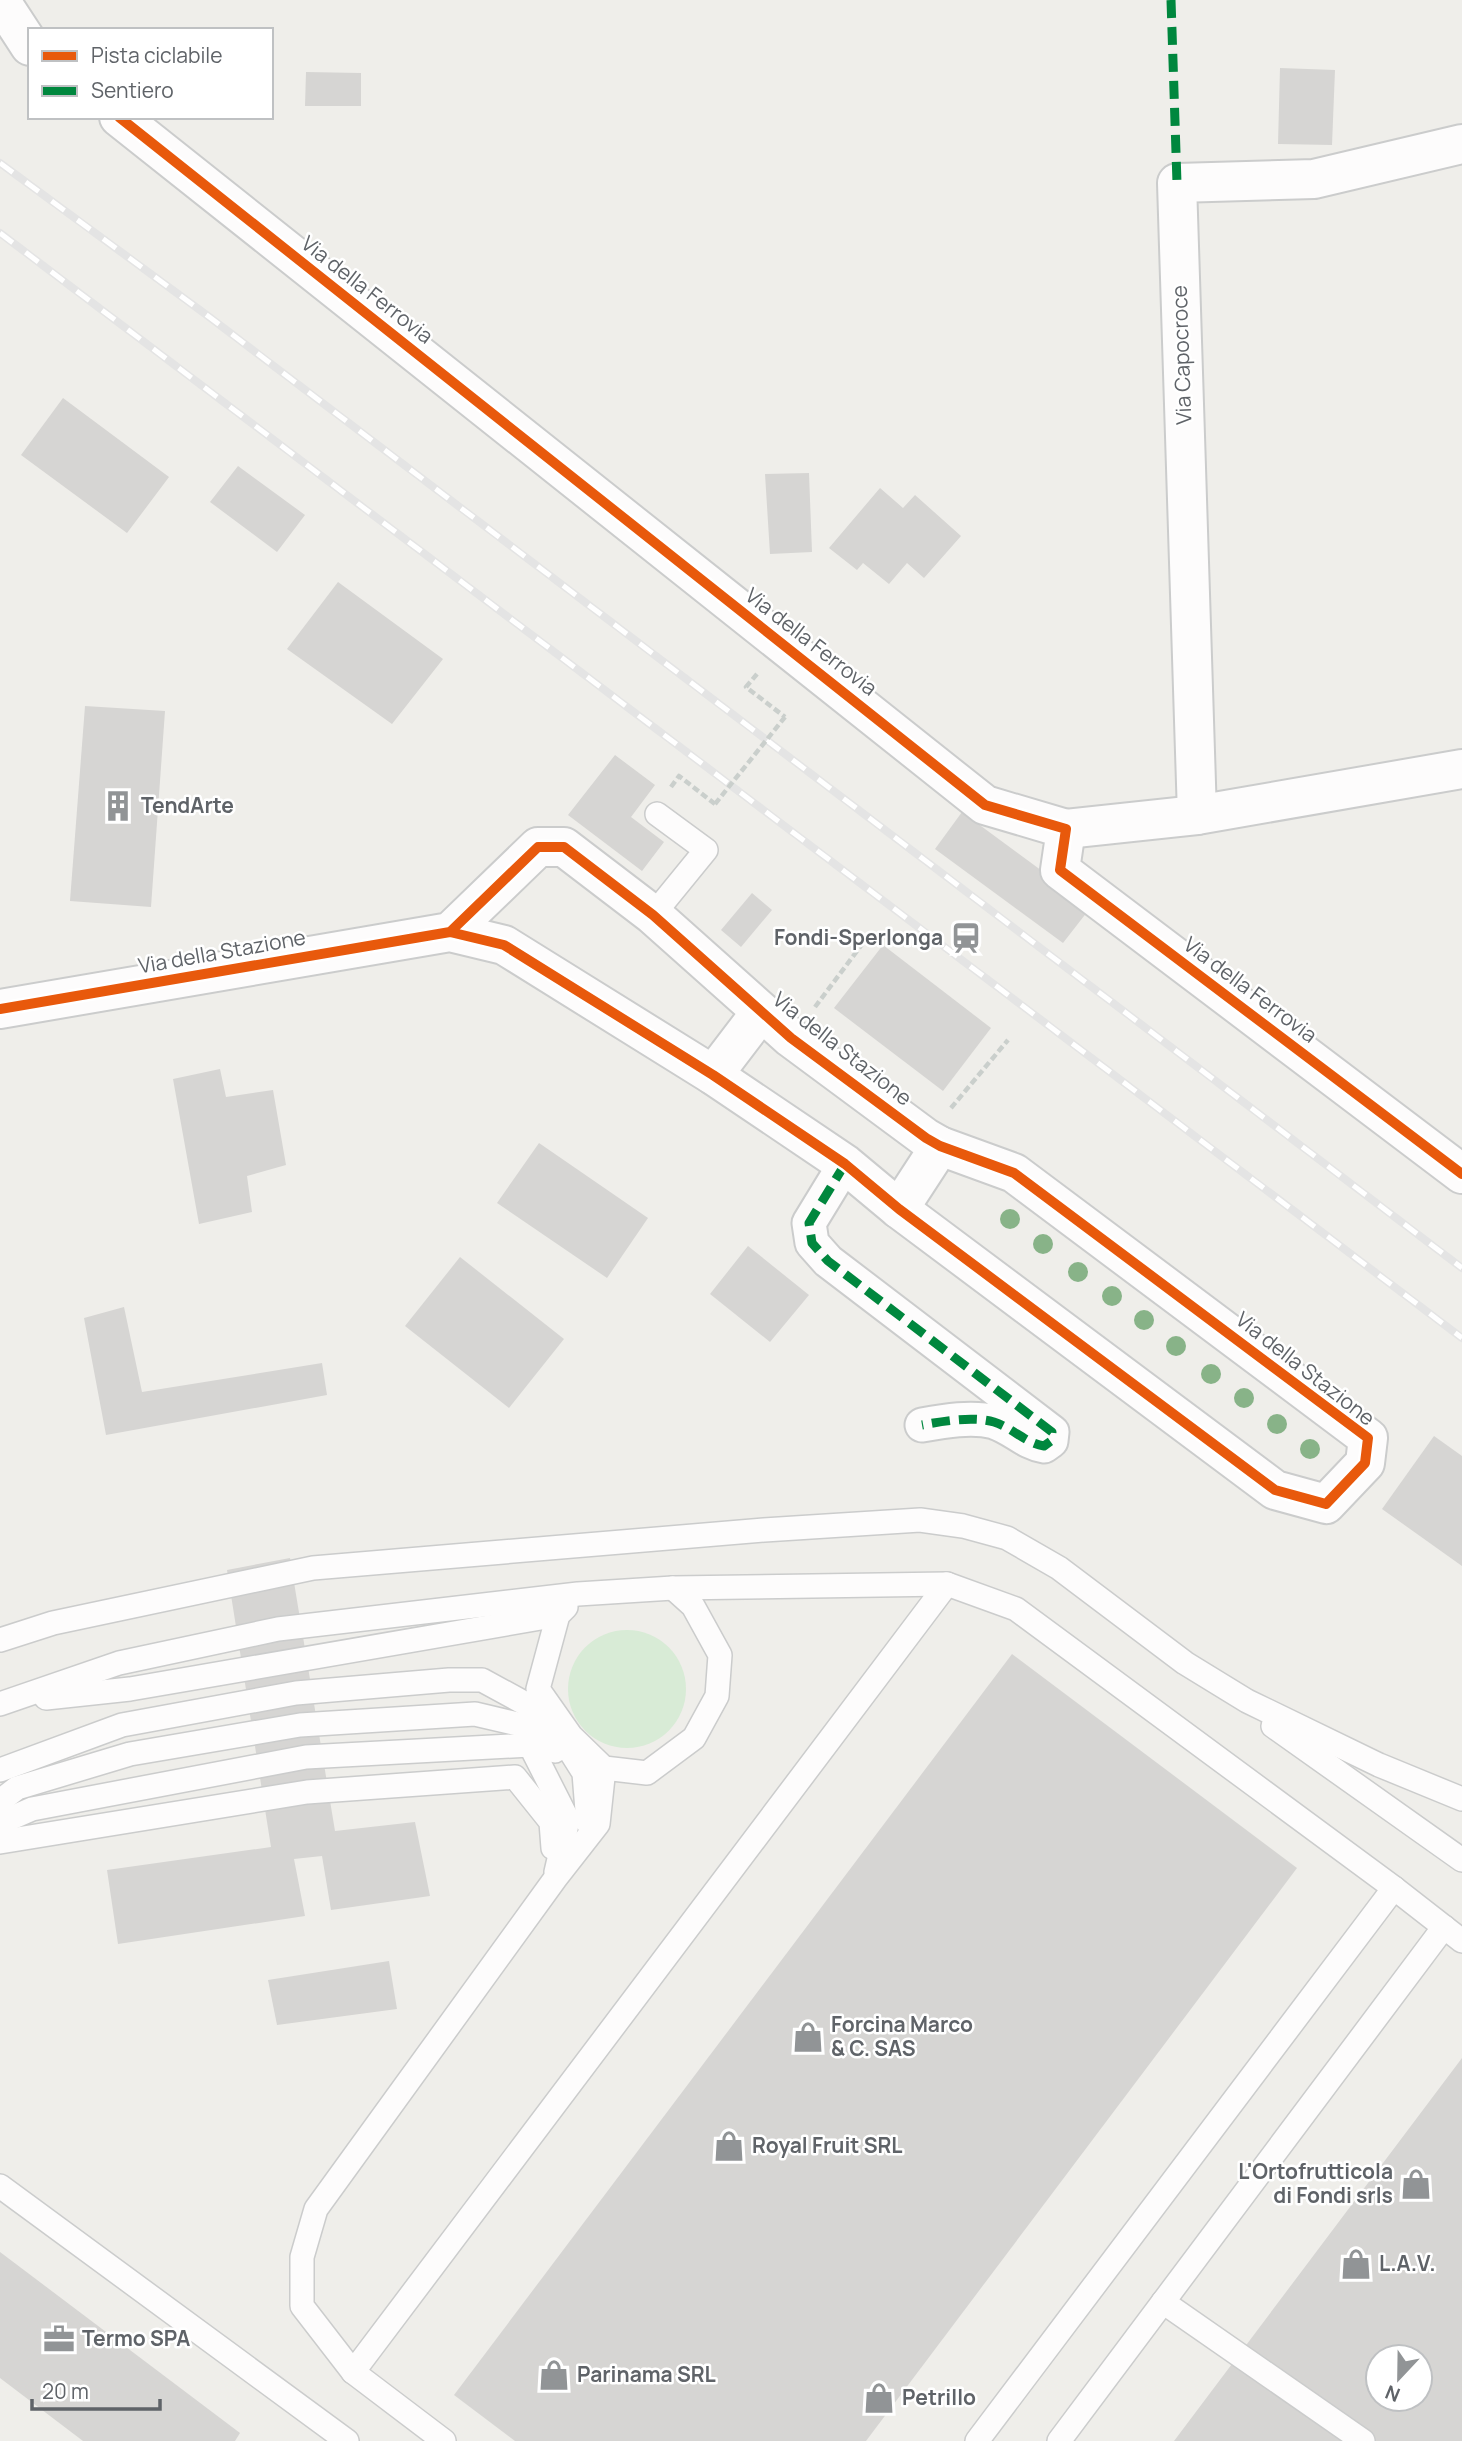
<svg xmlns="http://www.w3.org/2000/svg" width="1462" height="2441" font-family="Manrope,sans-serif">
<rect width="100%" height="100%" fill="#efeeea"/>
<circle fill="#d8ebd6" cx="627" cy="1689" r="59"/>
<g fill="#d6d5d3" fill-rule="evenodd">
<path d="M1280,68L1335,70L1332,145L1278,144Z"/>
<path d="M306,72L361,73V106H305Z"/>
<path d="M63,398L169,477L127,533L21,455Z"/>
<path d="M238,466L305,515L277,552L210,502Z"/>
<path d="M809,473L812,552L770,554L765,474Z"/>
<path d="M880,488L903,508L915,495L961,536L924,578L907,563L889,584L863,563L857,570L829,548Z"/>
<path d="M338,582L443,659L392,724L287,649Z"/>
<path d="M85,706L165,711L151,907L70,901Z"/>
<path d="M615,755L655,785L631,817L664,842L642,871L568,815Z"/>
<path d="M962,812L1091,907L1063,943L935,849Z"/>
<path d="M752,893L772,910L741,947L721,930Z"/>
<path d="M883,945L991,1028L943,1091L834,1008Z"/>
<path d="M220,1069L226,1097L273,1090L286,1165L247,1176L252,1212L199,1224L173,1079Z"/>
<path d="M539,1143L648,1218L607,1278L497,1203Z"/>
<path d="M748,1246L809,1295L770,1342L710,1294Z"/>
<path d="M460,1257L564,1339L509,1408L405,1326Z"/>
<path d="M124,1307L142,1392L322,1363L327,1395L106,1435L84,1318Z"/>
<path d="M1434,1436L1462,1456V1566L1382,1509Z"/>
<path d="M290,1558L335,1831L415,1822L430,1896L331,1910L322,1856L294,1859L305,1916L118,1944L107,1870L271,1847L227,1570Z"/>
<path d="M1012,1654L1297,1868L866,2441H515L454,2395Z"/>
<path d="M389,1961L397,2009L277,2025L268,1980Z"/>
<path d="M1462,2058V2441H1174ZM1378,2357H1420V2399H1378Z"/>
<path d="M0,2252L240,2433L235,2441H83L0,2378Z"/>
</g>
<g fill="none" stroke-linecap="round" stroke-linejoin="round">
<defs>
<g id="service">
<path d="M653,915L706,850L657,814"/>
<path d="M566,1607L558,1615L538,1689L571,1736L604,1768L647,1773L694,1738L717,1696L720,1655L693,1606L673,1588"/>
<path d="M0,1640L53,1623L313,1568L764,1530L920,1520L963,1526L1007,1538L1059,1568L1185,1663L1247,1701L1379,1765L1462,1799"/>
<path d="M46,1698L130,1689L558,1615"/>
<path d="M0,1704L119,1663L278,1629L578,1594L673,1588L947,1584L1016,1609L1394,1888L1462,1941"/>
<path d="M1273,1726L1462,1860"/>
<path d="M0,1770L122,1725L296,1693L449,1680H482L548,1716L584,1773L588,1823"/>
<path d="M0,1801L17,1788L130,1754L300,1725L475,1714L539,1729L555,1751"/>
<path d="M0,1823L32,1809L306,1757L530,1745L568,1820L556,1872"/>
<path d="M0,1842L307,1792L515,1777L551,1822L553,1848"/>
<path d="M0,2186L347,2441"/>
<path d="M1163,2302L1363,2441"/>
<path d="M353,2372L947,1584"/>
<path d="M444,2441L353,2372L302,2306V2257L316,2209L555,1879L598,1824L604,1768"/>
<path d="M977,2441L1394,1888"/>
<path d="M1059,2441L1444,1927"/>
</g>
<path id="pedestrian" d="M845,1164L809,1223L812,1243L828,1261L1052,1432L1051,1441L1044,1446C1025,1443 1013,1428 994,1422C973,1416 944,1421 922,1425"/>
<g id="minor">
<path d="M0,0L30,46"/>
<path d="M119,117L985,805L1066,829L1060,870L1462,1174"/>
<path d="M1197,815L1177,183L1314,179L1462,144"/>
<path d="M1066,829L1197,815L1462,769"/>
<path d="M0,1009L450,932L504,945L713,1075L845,1164L899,1209L1275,1490L1326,1504L1365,1463L1368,1438L1014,1173L940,1146L926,1138L791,1038L653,915L564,847H538L450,932"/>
<path d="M713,1075L761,1012"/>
<path d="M899,1209L940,1146"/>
</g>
</defs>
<use href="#service" stroke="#cbcccc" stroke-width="26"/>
<use href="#pedestrian" stroke="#cbcccc" stroke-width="37"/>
<use href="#minor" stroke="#cbcccc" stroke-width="42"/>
<g stroke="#cacfcc" stroke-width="4.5" stroke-dasharray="7 3.5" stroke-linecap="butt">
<path d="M757,674L746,687L785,717"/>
<path d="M671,787L679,776L715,804"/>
<path d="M815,1007L869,935"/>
<path d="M951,1108L1008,1040"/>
</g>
<use href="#service" stroke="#fdfcfc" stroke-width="23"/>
<use href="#pedestrian" stroke="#fdfcfc" stroke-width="33"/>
<use href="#minor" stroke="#fdfcfc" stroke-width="38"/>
<defs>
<g id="rail">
<path d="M0,163L208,316L1462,1268"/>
<path d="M0,233L1462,1338"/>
</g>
</defs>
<use href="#rail" stroke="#e4e4e4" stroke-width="8"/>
<use href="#rail" stroke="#fff" stroke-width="5" stroke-dasharray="16" stroke-linecap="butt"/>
<path stroke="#cacfcc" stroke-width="4.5" stroke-dasharray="7 3.5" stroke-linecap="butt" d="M715,804L785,717"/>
<g stroke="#00873e" stroke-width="9" stroke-dasharray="18 9" stroke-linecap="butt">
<path d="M1171,0L1177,183"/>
<path d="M845,1164L809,1223L812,1243L828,1261L1052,1432L1051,1441L1044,1446C1025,1443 1013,1428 994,1422C973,1416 944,1421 922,1425"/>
</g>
<defs>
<g id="cycleway">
<path d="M119,117L985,805L1066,829L1060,870L1462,1174"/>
<path d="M0,1009L450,932L504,945L713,1075L845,1164L899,1209L1275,1490L1326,1504L1365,1463L1368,1438L1014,1173L940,1146L926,1138L791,1038L653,915L564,847H538L450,932"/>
</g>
</defs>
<use href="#cycleway" stroke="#fff" stroke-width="15"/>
<use href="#cycleway" stroke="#e8590c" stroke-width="10"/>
</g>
<g fill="#88b388">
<circle cx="1010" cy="1219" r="10"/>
<circle cx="1043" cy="1244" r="10"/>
<circle cx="1078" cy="1272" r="10"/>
<circle cx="1112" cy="1296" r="10"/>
<circle cx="1144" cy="1320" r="10"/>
<circle cx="1176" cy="1346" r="10"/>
<circle cx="1211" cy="1374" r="10"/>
<circle cx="1244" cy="1398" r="10"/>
<circle cx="1277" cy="1424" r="10"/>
<circle cx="1310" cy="1449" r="10"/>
</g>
<defs>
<symbol id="building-bare" viewBox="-9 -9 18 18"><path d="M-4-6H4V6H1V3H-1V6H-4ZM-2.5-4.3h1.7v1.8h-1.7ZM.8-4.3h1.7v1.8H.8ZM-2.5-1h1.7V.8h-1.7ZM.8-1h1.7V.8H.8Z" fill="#919496" stroke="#fff" stroke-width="2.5" paint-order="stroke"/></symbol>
<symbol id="station-bare" viewBox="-9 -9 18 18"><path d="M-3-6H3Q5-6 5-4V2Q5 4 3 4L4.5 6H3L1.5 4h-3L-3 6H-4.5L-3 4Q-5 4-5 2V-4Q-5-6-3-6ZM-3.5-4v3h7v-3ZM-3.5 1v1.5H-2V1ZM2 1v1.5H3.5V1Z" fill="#919496" stroke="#fff" stroke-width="2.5" paint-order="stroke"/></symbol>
<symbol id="shop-bare" viewBox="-9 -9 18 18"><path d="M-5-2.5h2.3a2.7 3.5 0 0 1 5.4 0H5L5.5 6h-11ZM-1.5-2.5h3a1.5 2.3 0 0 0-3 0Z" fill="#919496" stroke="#fff" stroke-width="2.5" paint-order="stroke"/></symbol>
<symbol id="office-bare" viewBox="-9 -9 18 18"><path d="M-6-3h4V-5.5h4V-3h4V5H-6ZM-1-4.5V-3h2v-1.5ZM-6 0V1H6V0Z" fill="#919496" stroke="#fff" stroke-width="2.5" paint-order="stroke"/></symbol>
</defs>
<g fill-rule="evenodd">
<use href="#building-bare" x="96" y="784" width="44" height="44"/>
<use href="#station-bare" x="944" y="916" width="44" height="44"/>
<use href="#shop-bare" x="786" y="2015" width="44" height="44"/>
<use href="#shop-bare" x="707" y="2124" width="44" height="44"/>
<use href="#shop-bare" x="1394" y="2162" width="44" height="44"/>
<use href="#shop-bare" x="1334" y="2242" width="44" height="44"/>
<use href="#office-bare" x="37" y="2317" width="44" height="44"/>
<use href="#shop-bare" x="532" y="2353" width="44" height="44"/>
<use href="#shop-bare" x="857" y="2376" width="44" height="44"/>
</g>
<g text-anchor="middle" stroke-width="5" stroke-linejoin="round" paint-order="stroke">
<g font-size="21" fill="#5f6368" stroke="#fff">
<text transform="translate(367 290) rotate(38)" y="7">Via della Ferrovia</text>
<text transform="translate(1182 355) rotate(-92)" y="7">Via Capocroce</text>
<text transform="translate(811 642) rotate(38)" y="7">Via della Ferrovia</text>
<text transform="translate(222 952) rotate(-10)" y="7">Via della Stazione</text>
<text transform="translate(1250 990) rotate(37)" y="7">Via della Ferrovia</text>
<text transform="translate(842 1049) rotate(38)" y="7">Via della Stazione</text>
<text transform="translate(1305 1369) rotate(38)" y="7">Via della Stazione</text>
</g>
<g font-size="21" font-weight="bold" fill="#5f6368" stroke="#fff" text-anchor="start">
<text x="141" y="813">TendArte</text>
<text x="943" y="945" text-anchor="end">Fondi-Sperlonga</text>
<text x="831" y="2032">Forcina Marco<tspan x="831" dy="24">&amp; C. SAS</tspan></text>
<text x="752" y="2153">Royal Fruit SRL</text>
<text x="1393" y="2179" text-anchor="end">L'Ortofrutticola<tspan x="1393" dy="24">di Fondi srls</tspan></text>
<text x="1379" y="2271">L.A.V.</text>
<text x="82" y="2346">Termo SPA</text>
<text x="577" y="2382">Parinama SRL</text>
<text x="902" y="2405">Petrillo</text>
</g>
</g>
<rect x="28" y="28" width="245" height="91" fill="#ffffff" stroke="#bfc1c3" stroke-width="2"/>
<rect x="42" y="51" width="35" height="10" fill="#e8590c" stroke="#bfc1c3" stroke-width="2"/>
<text x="91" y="63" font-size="21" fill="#5f6368">Pista ciclabile</text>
<rect x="42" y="86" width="35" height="10" fill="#00873e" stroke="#bfc1c3" stroke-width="2"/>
<text x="91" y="98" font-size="21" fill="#5f6368">Sentiero</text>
<g transform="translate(1399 2378) rotate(202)"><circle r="33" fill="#ffffff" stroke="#bfc1c3" stroke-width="2"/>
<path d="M0-5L12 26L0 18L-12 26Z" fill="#919496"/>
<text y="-10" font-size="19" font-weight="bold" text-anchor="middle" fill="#5f6368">N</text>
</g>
<path d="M32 2399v10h128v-10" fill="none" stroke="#5f6368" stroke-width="3.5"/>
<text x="42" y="2399" font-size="21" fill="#5f6368" stroke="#ffffff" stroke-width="5" paint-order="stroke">20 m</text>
</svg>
